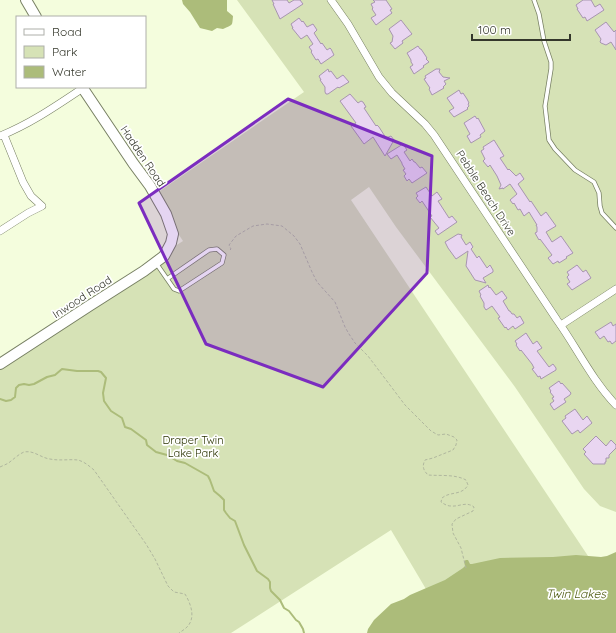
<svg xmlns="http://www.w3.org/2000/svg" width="616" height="633" font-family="Quicksand,sans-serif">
<rect width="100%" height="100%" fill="#f4fddd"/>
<path fill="#d6e2b6" d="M237,0H616V512L600,506L584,489L515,387L396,227L369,187L351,200L616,598V633H452L391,530L231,633H0V358L183,241L177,232L172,215L157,193L304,92Z"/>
<g fill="#acbc7a">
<path d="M182,0H227V11L233,16C232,27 233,24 223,29L217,28L212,31L200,28L190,12L183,4Z"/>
<path d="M616,552V633H367L368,629L374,620L391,604L404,599L410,595L445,580L463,568L465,566L464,561L466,560H468L470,564H472L500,558L553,557L576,555L601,557L607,556Z"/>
</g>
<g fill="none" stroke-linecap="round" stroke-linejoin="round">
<path stroke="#acbc7a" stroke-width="2" d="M0,399L6,401L11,400L15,397L16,388L19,385L24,384L29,385L34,384L47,377L55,375L62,369L77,371H98L101,372L106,378L103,393L104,401L111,411L122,418L125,427L131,429L146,440L147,445L156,452L167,455L177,461L185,463L208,476L210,480L214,491L220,496L224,500V510L226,513L230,518L235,521L244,545L257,571L268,579L270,582V588L271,591L280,600L284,608L289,611L296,620L299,622L303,629L304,633"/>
</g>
<g fill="#e9d6f1" stroke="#a795af">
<path d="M272,0H287L289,3L294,0H300L303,4L280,19L273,4H274Z"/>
<path d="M373,0H386L392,9L390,10L392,13L376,25L371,18L376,15L372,9L373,8L371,4L375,2Z"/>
<path d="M583,0H591L595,7L600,4L604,10L587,21L585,17L583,18L577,9H578L576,5Z"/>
<path d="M299,18L302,22L303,21L307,27L313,24L317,30L314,33L321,44L322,43L327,50L330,48L331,49L334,55L321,64L318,59L316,60L311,52L312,51L309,47L313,44L307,35L301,39L292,28H293L291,24Z"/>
<path d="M401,20L412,34L402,41L403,43L395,49L390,43L392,42L393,36L389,29Z"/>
<path d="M606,22L614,32L616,30V50L611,42L606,45L601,43L600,42L601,39L595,30Z"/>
<path d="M418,46L420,49H421L427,58L426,59L429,62L423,66L424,67L414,74L410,67L413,65L411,62V60L407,53Z"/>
<path d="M328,69L329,72L331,71L337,79L343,75L349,82L339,88L338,87L328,94H326L325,92V87L320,80H321L319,76Z"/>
<path d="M436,69H440L439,72L443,77L450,78L444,81L446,84L443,87L444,88L432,95L429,89L430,88L424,79L426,78L425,76Z"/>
<path d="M459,90L461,94L463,93L467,99L469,103L468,104L469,106L467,108L468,109L454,117L449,111L454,108L447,98Z"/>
<path d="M350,94L358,103L361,101L363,102L366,107L364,108L376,126L377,125L379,127L386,138L391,136L394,140L385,156L373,137L364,144L351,126L356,123L340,101Z"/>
<path d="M475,116L477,119L478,118L485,131L480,135L481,137L471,143L467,136L470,134L464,123Z"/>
<path d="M494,140L504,156L500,158L508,170L509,169L516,176L520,173L524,179L518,184L530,202L531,201L541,216L546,212L556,226L546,232L552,242L561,236L573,253L566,257L567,258L559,263L558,261L553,264L548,258L552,255L540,239L539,240L535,233L537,232V227L536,225H537L529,212L524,216L520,209L518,210L514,203L513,204L510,200L517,194L510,184L503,189V188L499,189L501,185L497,176L490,165L488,167L483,161L485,159L481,151L484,149L483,147Z"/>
<path d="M403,144L407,150L404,152L410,161L412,159L414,162H415L420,168L422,167L427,173L412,183L409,179L407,181L404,176L406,174L403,170L405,169L402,164V163L397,155L391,159L387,154Z"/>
<path d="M426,187L432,196L437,192L442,199L438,201L449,218L452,216L457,222L438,235L435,231L439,228L430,217L432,216L422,201L420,203L416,198L418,196L416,193Z"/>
<path d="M458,234L462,235L461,237L466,245L470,242L473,247L471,249L477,258L479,256L487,268L490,265L493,270V272L483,278L486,283L475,280L468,269L466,266L468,251L456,259L448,248L445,242Z"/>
<path d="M577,265L583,272L586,270L591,278L572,290L567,284L570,282L567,277L569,275L567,272Z"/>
<path d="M488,285L489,288L490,287L496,295L502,291L507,298L503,301L509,311H510L512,314H514L517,318L520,316L524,323L515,329L513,326L508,330L506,327L505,328L498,318L500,317L492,306L486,310L484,307V303L480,296L481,295L479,291Z"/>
<path d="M611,322L613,326L616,324V341L612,344L610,341L608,342L604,336L600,339L595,332Z"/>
<path d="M526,333L533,344L537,341L542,348L537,351L549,367L553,364L556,368V370L541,379L540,376L538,377L536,374L532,369L534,368L532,364L521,350L520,351L516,345L517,344L515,341Z"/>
<path d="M559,381L561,384L562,383L571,393L570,395L564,399L566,402L554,410L550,404L554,401L552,398L554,397L550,392L551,391L549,388Z"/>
<path d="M575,409L583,420L587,416L592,423L580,433L578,430L572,434L562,421L566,418L565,416Z"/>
<path d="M596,436L606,446L611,440L616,445V448L609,455V458H606V462H605V464H593L584,454L586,452L583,449Z"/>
</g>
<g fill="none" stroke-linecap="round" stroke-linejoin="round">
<defs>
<g id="lane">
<path d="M534,0L539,14L544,41L551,62V69L545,106L549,140L555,149L575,170L594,182L599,193L600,206L602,213L616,228"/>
<path d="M156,263L174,289L179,291L222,263L224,255L217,249L209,250L167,279"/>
</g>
<g id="street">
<path d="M331,0L348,24L379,77L392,93L425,124L434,135C475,197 516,259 557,320C577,348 592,380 616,405"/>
<path d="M0,136C30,124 56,106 83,88"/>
<path d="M0,231L28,213L42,206L31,196L23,182L4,135"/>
<path d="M561,325L616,289"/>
</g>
<g id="secondary">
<path d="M26,0L36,17"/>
<path d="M0,364L89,306L144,271L164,256L171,243L173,234L166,214L150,186L133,163L82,87"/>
</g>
</defs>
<use href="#lane" stroke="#788064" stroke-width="5"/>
<use href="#street" stroke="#788064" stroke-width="8"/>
<use href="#secondary" stroke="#788064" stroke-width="12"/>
<g stroke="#b0b79e" stroke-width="1" stroke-dasharray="3 2" stroke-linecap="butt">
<path d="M230,250L231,249L229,245L236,236L253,226L267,224L282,226L294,236L300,244L312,272L317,282L335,302L345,327L349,334L355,343L368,356L405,405L431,431L438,435L446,434L454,437L457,440L456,445L453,450L433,458L425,460C422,466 423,470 428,475C440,476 455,474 466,480L468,485C462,496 450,491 442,498L441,502C444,504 447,506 451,506C459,507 466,501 474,507L473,511L456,519L452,524L453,533L461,548L466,568"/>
<path d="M0,467C4,465 8,464 11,461C15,458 19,454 24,452C34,450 41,458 50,459C60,461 69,459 78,460C85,462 89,466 94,470L146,544L155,559L168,586L174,592L185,594C191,604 196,618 187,627C185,629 182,631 179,633"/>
</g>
<use href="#lane" stroke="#fff" stroke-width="3.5"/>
<use href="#street" stroke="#fff" stroke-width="7"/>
<use href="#secondary" stroke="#fff" stroke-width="10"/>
</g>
<path fill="#7b2cbf" fill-opacity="0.2" stroke="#7b2cbf" stroke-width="3" stroke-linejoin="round" d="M288,99L432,156L427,273L323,387L206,344L139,203Z"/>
<g text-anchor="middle" stroke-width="3.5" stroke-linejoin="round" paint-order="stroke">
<g font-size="11" fill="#34372b" stroke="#fff">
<text transform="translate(143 156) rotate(56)" y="4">Hadden Road</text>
<text transform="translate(486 193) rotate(57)" y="4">Pebble Beach Drive</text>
<text transform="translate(82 297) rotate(-33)" y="4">Inwood Road</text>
</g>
<g font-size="11" fill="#2a3300" stroke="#fff">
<text x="193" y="444">Draper Twin<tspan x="193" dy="13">Lake Park</tspan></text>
</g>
<g font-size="12" font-style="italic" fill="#4e5b11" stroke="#fff">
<text x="576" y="598">Twin Lakes</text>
</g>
</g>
<rect x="16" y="16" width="130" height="72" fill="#ffffff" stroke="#aeafaa"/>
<rect x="24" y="29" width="20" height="6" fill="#ffffff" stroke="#aeafaa"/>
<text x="52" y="36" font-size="12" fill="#34372b">Road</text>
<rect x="24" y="46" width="20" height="12" fill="#d6e2b6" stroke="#aeafaa"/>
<text x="52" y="56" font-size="12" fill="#34372b">Park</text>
<rect x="24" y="66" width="20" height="12" fill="#acbc7a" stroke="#aeafaa"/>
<text x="52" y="76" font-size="12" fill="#34372b">Water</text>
<path d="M472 34v6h98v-6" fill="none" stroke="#34372b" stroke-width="2"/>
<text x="478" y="34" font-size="12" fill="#34372b" stroke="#ffffff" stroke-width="3" paint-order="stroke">100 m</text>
</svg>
